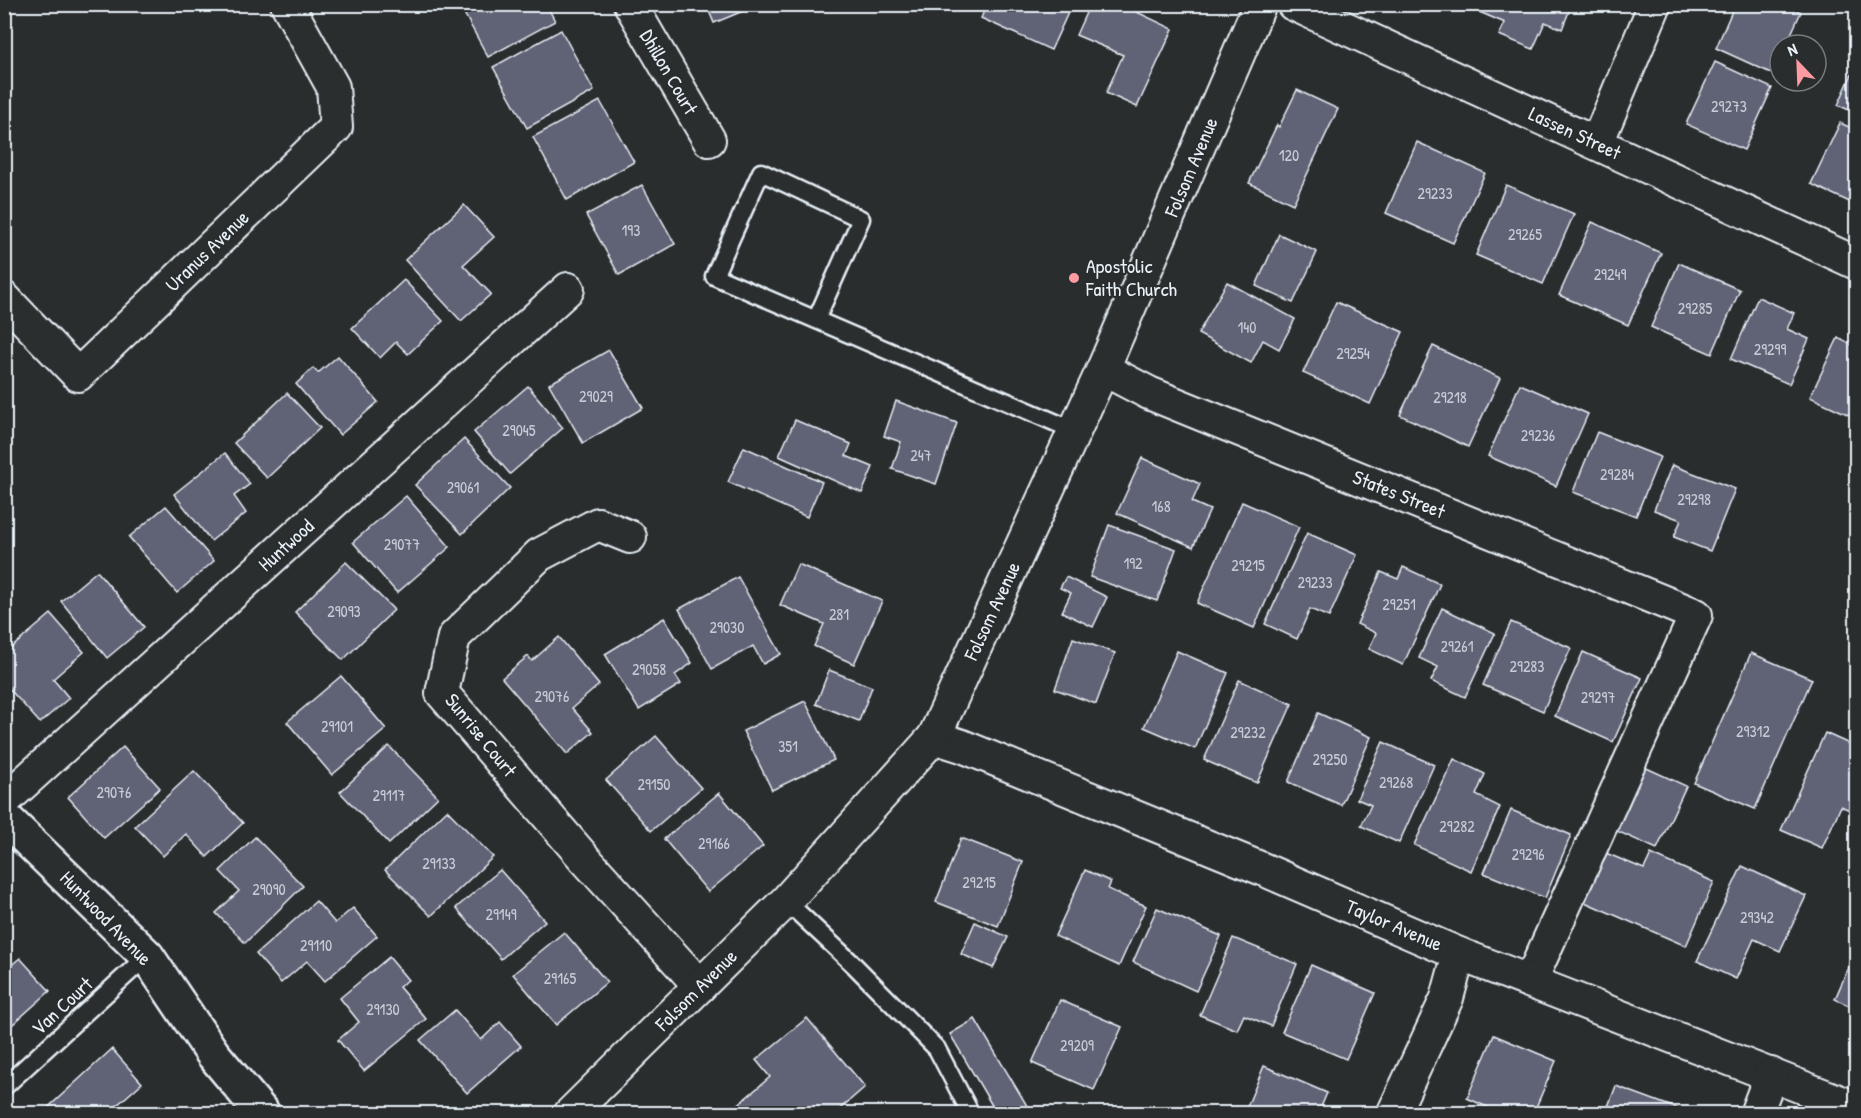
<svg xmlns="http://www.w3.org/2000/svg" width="1861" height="1118" font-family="'Patrick Hand',sans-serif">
<rect width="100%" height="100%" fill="#2a2d2e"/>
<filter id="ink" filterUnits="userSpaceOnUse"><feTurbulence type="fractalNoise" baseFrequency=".0167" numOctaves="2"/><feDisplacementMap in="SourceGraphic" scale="12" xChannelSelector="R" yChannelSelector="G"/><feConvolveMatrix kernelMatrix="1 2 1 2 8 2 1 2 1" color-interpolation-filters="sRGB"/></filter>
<g filter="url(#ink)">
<g fill="#606274" stroke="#e8f1f8" stroke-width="1.5">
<path d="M459,4H546L555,21L488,57Z"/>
<path d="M706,4H760L714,23Z"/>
<path d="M957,4H977L974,11Z"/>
<path d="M987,4H1072L1051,50L981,18Z"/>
<path d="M1090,4H1120L1173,29L1137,107L1106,93L1123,55L1076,35Z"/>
<path d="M1572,4L1562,29L1545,22L1533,49L1499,35L1505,23L1463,5Z"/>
<path d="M1735,4H1783L1801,12L1786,45H1780V58L1773,74L1716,48Z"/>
<path d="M561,30L594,91L527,128L493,67Z"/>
<path d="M1715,62L1772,88L1744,150L1686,124Z"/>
<path d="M1856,65V113L1838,105Z"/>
<path d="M1297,90L1338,109L1293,204L1249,183L1277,125L1279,127Z"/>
<path d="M600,101L634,162L567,200L533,137Z"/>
<path d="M1840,123L1856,130V205L1811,184Z"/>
<path d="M1417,142L1485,173L1453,243L1386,213Z"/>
<path d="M642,185L675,244L619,275L586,215Z"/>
<path d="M1506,185L1574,214L1543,284L1476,255Z"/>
<path d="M464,205L494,237L463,265L491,294L461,321L405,260Z"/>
<path d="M1592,222L1661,253L1628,325L1559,295Z"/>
<path d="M1279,234L1317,252L1293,303L1256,286Z"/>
<path d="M1679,263L1740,290L1712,354L1651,327Z"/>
<path d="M404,280L443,321L408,354L396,342L380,358L352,328Z"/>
<path d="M1227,282L1295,319L1279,349L1263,340L1251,363L1198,334Z"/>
<path d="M1758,297L1794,313L1787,329L1809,339L1789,384L1731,359Z"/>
<path d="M1336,302L1403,332L1370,404L1303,373Z"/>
<path d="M1838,338L1856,347V418L1810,397Z"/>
<path d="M1433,346L1500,378L1468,447L1400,415Z"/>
<path d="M609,350L643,408L583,443L549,384Z"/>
<path d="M338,356L378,402L340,435L296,384L313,368L318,373Z"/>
<path d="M1520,384L1588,414L1556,486L1488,456Z"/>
<path d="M528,386L563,428L510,474L474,432Z"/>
<path d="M287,393L320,428L267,478L234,443Z"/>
<path d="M896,401L957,423L936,484L892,469L901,442L884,436Z"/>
<path d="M795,420L851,444L846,456L873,467L862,493L779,456Z"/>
<path d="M1597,432L1660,457L1636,516L1573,492Z"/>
<path d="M464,439L510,488L462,534L415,485Z"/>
<path d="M744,447L822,482L807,517L728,482Z"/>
<path d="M225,453L250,484L234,496L246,513L211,541L174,494Z"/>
<path d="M1142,458L1200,484L1192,502L1210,510L1193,547L1117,513Z"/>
<path d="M1672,465L1735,489L1710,551L1674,537L1681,520L1654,510Z"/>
<path d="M406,496L450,547L397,593L353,542Z"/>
<path d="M1242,502L1299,527L1254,628L1197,603Z"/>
<path d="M166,506L214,561L177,593L129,537Z"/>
<path d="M1109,525L1176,549L1157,601L1090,577Z"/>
<path d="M1307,533L1357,555L1329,617L1310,609L1297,639L1265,624Z"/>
<path d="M346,562L394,610L343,660L295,612Z"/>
<path d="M798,564L882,601L854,664L814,646L824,624L780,605Z"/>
<path d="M1403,567L1440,584L1403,665L1369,649L1376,633L1357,624L1381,572L1398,579Z"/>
<path d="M97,571L144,627L107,658L61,601Z"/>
<path d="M738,577L781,654L763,664L753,646L712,669L679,609Z"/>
<path d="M1066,577L1107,597L1093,627L1062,612L1071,593L1060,588Z"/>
<path d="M1442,608L1495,633L1465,697L1431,681L1438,667L1419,658Z"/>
<path d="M51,614L84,652L53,679L69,698L40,723L4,683V654Z"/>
<path d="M664,618L692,663L675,675L681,684L639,710L605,654Z"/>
<path d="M1511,622L1571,648L1543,711L1483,685Z"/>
<path d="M559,637L599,685L572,708L593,732L567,754L502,678L528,656L532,661Z"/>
<path d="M1073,638L1115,653L1096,704L1055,689Z"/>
<path d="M1177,651L1228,673L1195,749L1144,727Z"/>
<path d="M1583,652L1642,678L1613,742L1555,716Z"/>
<path d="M1751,653L1812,679L1755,809L1694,783Z"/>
<path d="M829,670L872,687L859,721L816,704Z"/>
<path d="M341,676L386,729L332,775L287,722Z"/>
<path d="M1239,680L1292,704L1257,783L1204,760Z"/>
<path d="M805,701L834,760L772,790L743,731Z"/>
<path d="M1318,713L1371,737L1341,805L1288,782Z"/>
<path d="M1825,733L1856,747V813L1841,806L1822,848L1781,830Z"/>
<path d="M656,736L701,788L651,831L606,780Z"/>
<path d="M1383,742L1434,765L1399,843L1361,826L1371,805L1357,799Z"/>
<path d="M389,746L438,797L389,844L340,792Z"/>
<path d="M123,747L160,788L104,838L68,797Z"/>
<path d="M1454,759L1485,774L1476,795L1500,807L1471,871L1414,845Z"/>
<path d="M1640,765L1686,786L1657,849L1610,828Z"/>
<path d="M194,771L243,823L207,857L186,834L163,856L135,826Z"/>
<path d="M719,793L763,846L708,892L664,839Z"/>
<path d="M447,810L493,857L431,916L385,870Z"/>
<path d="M1511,810L1571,835L1545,898L1484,873Z"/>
<path d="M255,837L303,886L245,943L216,913L239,891L220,871Z"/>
<path d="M961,838L1023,862L998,926L936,902Z"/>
<path d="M1601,851L1644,869L1651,854L1714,882L1686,946L1580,900Z"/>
<path d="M1742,866L1806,896L1780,951L1754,939L1736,979L1697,961Z"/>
<path d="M500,870L545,921L501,959L456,908Z"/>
<path d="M1085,870L1111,882L1108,889L1146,906L1119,966L1055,936Z"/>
<path d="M316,901L335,923L353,908L377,936L325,981L307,961L281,983L256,954Z"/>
<path d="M1157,908L1221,936L1196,991L1133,962Z"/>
<path d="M975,922L1008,937L993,968L961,954Z"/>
<path d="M564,932L607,982L556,1025L513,974Z"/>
<path d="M1233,938L1297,964L1271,1026L1244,1015L1237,1030L1200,1015Z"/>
<path d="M1856,950V1009L1835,999Z"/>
<path d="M389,957L408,980L399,987L426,1019L364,1071L338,1040L359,1022L340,998Z"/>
<path d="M20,958L50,991L4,1032V971Z"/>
<path d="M1311,965L1375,993L1346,1059L1282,1032Z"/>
<path d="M1060,1000L1122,1027L1094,1090L1032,1063Z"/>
<path d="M455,1010L481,1040L500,1022L521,1046L467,1093L420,1040Z"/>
<path d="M807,1018L865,1087L834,1114H727L770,1077L756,1060Z"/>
<path d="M975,1019L1032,1114H997L950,1034Z"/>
<path d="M1494,1035L1556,1061L1533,1114H1503L1467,1098Z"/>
<path d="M112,1049L142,1083L107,1114H41Z"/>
<path d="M1264,1066L1327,1093L1318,1114H1244Z"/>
<path d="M1616,1086L1681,1110L1680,1114H1605Z"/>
</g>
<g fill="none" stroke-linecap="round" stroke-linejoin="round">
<defs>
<g id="lane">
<path d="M816,320L861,219L761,172L714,276L1075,431"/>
<path d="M786,901L854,965L937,1049L971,1114"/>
<path d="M4,1087L147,956"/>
</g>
<g id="street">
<path d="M630,4L709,140"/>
<path d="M1293,4L1856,263"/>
<path d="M1597,143L1655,4"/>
<path d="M4,298L78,375L336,127L333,87L287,4"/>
<path d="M1103,369L1149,393L1696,615L1531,980"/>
<path d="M630,537L598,524L539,555L454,637L442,693L585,859L700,986"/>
<path d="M934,737L962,746L1260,868L1459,954L1856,1108"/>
<path d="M4,801L568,289"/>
<path d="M570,1114L786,901L934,737L1103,369L1260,4"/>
<path d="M1393,1114L1447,998L1459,954"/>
<path d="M1756,1114L1771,1074"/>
</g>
<path id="secondary" d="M4,817L147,956L213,1054L263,1114"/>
</defs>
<use href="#lane" stroke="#e8f1f8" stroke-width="21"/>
<use href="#street" stroke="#e8f1f8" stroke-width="36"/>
<use href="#secondary" stroke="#e8f1f8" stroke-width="38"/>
<use href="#lane" stroke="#2a2d2e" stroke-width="16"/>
<use href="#street" stroke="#2a2d2e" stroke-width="32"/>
<use href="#secondary" stroke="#2a2d2e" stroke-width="33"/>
</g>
</g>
<circle fill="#ff9aa2" stroke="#2a2d2e" stroke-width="2" cx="1074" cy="278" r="6"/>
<g text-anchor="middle" stroke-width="4.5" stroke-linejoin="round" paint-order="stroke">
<g font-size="16" fill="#c6cdd7">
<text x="1729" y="112">29273</text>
<text x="1289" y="161">120</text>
<text x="1435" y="199">29233</text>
<text x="631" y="236">193</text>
<text x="1525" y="240">29265</text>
<text x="1610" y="280">29249</text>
<text x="1695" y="314">29285</text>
<text x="1247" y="333">140</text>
<text x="1770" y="355">29299</text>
<text x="1353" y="359">29254</text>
<text x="596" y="402">29029</text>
<text x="1450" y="403">29218</text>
<text x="519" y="436">29045</text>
<text x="1538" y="441">29236</text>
<text x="921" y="461">247</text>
<text x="1617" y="480">29284</text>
<text x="463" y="493">29061</text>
<text x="1694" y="505">29298</text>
<text x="1161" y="512">168</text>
<text x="402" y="550">29077</text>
<text x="1133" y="569">192</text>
<text x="1248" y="571">29215</text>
<text x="1315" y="588">29233</text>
<text x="1399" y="610">29251</text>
<text x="344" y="617">29093</text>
<text x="839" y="620">281</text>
<text x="727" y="633">29030</text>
<text x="1457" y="652">29261</text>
<text x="1527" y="672">29283</text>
<text x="649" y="675">29058</text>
<text x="552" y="702">29076</text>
<text x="1598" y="703">29297</text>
<text x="337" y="732">29101</text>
<text x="1753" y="737">29312</text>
<text x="1248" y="738">29232</text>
<text x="788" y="752">351</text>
<text x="1330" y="765">29250</text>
<text x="1396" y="788">29268</text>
<text x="654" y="790">29150</text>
<text x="114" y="798">29076</text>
<text x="389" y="801">29117</text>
<text x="1457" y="832">29282</text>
<text x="714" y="849">29166</text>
<text x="1528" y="860">29296</text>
<text x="439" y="869">29133</text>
<text x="979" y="888">29215</text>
<text x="269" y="895">29090</text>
<text x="501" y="920">29149</text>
<text x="1757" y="923">29342</text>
<text x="316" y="951">29110</text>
<text x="560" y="984">29165</text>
<text x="383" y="1015">29130</text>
<text x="1077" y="1051">29209</text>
</g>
<g font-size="20" fill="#e8f1f8" stroke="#2a2d2e">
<text transform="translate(669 72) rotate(60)" y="7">Dhillon Court</text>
<text transform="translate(1575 133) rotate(25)" y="7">Lassen Street</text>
<text transform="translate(1191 167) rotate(-67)" y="7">Folsom Avenue</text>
<text transform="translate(207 251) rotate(-44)" y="7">Uranus Avenue</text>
<text transform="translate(1399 494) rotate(22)" y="7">States Street</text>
<text transform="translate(286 545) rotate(-42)" y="7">Huntwood</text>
<text transform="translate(992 611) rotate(-65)" y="7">Folsom Avenue</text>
<text transform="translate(481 735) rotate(51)" y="7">Sunrise Court</text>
<text transform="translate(106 918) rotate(46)" y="7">Huntwood Avenue</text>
<text transform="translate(1394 925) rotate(23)" y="7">Taylor Avenue</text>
<text transform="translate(696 990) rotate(-45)" y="7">Folsom Avenue</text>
<text transform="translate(62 1006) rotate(-43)" y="7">Van Court</text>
</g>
<g font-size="20" fill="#e8f1f8" stroke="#2a2d2e" text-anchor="start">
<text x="1086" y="273">Apostolic<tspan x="1086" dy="23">Faith Church</tspan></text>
</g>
</g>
<rect width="1861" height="1118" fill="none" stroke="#2a2d2e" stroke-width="24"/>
<rect x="12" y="12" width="1837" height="1094" fill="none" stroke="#e8f1f8" stroke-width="2" filter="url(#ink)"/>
<g transform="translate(1798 63) rotate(337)"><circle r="28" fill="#2a2d2e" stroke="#767b7f" stroke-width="1.5"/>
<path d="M0-4.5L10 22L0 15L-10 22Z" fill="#ff9aa2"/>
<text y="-9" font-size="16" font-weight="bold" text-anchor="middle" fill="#e8f1f8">N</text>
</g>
</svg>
